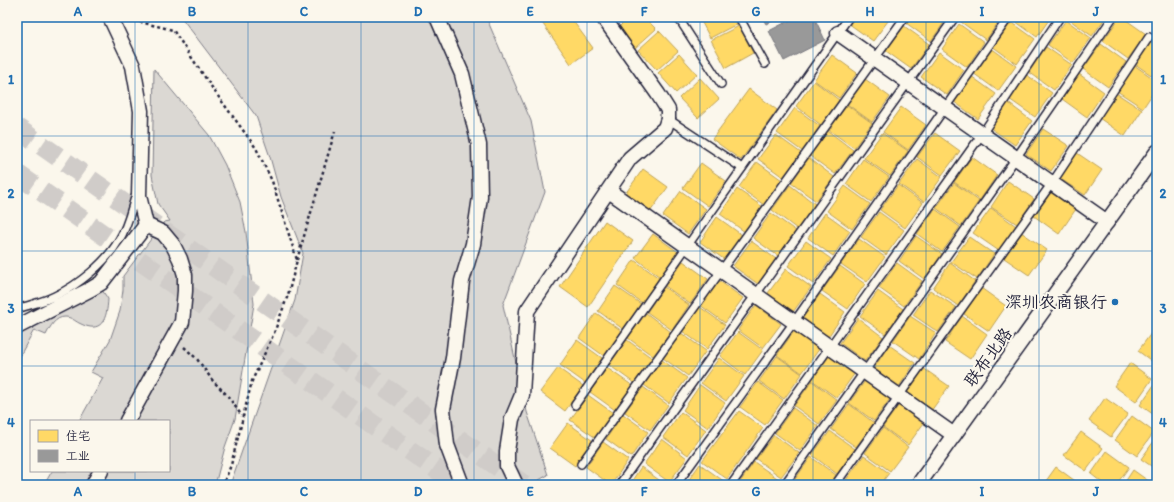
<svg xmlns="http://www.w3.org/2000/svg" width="1174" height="502" font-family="Itim,'LXGW WenKai TC',sans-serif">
<rect width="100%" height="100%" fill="#fbf7ec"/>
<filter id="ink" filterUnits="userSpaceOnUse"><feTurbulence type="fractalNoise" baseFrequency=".025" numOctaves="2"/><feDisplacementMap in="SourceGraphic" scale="8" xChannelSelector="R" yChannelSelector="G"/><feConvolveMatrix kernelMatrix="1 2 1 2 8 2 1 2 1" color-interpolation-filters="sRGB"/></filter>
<g filter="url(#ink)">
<g fill="#dbd8d3" stroke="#7e7d87">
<path d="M181,17H486L531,121L545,192L503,305L527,412L548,475L530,485H230L295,300L303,253L281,197L270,157L256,116Z"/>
<path d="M154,69L209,135L225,165L240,202L246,232L254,304L235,419L225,447L215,485H44L52,471H169V421H79L103,378L91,372L110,340L120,311L123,290V276L164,222L170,221L158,204L152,175Z"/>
<path d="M102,290L108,299C107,319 102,335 79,323C75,321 71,317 65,317C55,317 50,327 46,335L34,330L17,361V333L95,295L98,291Z"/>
</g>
<g fill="#ffd966" stroke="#bda259">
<path d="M538,17H570L593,48L571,64Z"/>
<path d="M629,17H644L656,29L635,48L617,29Z"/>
<path d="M699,17H734L737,24L710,38Z"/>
<path d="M852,17H891L873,41L848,23Z"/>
<path d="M910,17H948L931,41L906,23Z"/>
<path d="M964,17H1002L986,40L961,22Z"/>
<path d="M1013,17H1051L1037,37L1012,19Z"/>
<path d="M1068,17H1106L1092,36L1067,18Z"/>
<path d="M1120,17H1122L1146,34L1128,59L1103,41Z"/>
<path d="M1066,20L1091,38L1073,63L1048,45Z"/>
<path d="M1010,21L1035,39L1017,64L992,46Z"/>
<path d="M959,24L984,42L967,67L942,49Z"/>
<path d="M739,26L753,53L726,68L711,40Z"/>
<path d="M904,26L929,44L911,69L886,51Z"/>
<path d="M659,31L678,51L657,70L638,50Z"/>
<path d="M1152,39L1157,42V79L1135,64Z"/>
<path d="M1101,44L1126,62L1108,87L1083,69Z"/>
<path d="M1046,47L1072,65L1054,90L1029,72Z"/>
<path d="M991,48L1016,66L998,91L973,73Z"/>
<path d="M939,52L964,70L947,95L921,77Z"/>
<path d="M679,54L697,74L676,93L658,73Z"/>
<path d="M832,55L857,73L839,98L814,80Z"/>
<path d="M1134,65L1157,81V87L1143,108L1117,91Z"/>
<path d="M1079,74L1104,92L1087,117L1062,99Z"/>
<path d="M1027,75L1052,93L1035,117L1009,99Z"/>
<path d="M971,76L996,94L978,119L953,101Z"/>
<path d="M700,78L719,99L698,118L679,98Z"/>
<path d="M865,79L890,97L872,122L847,104Z"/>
<path d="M814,81L839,100L821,125L796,106Z"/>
<path d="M749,89L777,110L741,160L712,139Z"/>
<path d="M1116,93L1142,110L1125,136L1099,118Z"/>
<path d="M1007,102L1032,121L1015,145L989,127Z"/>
<path d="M847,105L872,123L854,148L829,130Z"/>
<path d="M901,107L926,125L908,150L883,132Z"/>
<path d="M795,108L820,126L802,151L777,133Z"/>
<path d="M1043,129L1069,146L1051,171L1026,154Z"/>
<path d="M828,131L853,150L835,174L810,156Z"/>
<path d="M882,133L908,151L890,176L864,158Z"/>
<path d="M935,133L960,151L942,175L917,157Z"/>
<path d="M776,135L801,153L783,177L758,159Z"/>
<path d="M1077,153L1102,170L1085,195L1059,178Z"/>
<path d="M972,157L997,175L980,200L954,182Z"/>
<path d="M809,158L834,177L816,201L791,183Z"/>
<path d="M863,159L889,177L871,202L846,184Z"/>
<path d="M917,159L942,177L924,202L899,184Z"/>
<path d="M757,162L782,180L764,205L739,187Z"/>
<path d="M701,163L726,181L708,206L683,188Z"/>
<path d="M643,169L668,187L650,212L625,194Z"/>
<path d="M1008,181L1034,199L1017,224L991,207Z"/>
<path d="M954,183L979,201L961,226L936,208Z"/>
<path d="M790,185L815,204L797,229L772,210Z"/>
<path d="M898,185L923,203L905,228L880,210Z"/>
<path d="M845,186L870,204L852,229L827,211Z"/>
<path d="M737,189L763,207L745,232L720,214Z"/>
<path d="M681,191L706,209L688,234L663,216Z"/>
<path d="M1051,191L1076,209L1059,234L1034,216Z"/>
<path d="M991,208L1016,226L999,251L973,233Z"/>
<path d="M935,209L960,227L942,252L917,234Z"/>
<path d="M879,212L904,230L886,255L861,237Z"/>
<path d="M771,213L796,231L778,256L753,238Z"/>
<path d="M825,213L850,231L833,256L808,238Z"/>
<path d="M717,217L742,235L725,260L700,242Z"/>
<path d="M605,221L633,241L588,307L560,287Z"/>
<path d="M1021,232L1047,250L1029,275L1004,258Z"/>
<path d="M653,234L678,252L660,277L635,258Z"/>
<path d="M916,236L942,254L924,279L899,261Z"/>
<path d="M969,237L994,254L977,279L951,262Z"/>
<path d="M859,239L885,257L867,282L841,264Z"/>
<path d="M751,241L776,259L758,284L733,266Z"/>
<path d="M806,241L831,259L813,284L788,266Z"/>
<path d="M634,260L659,278L642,303L617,285Z"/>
<path d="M683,261L708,279L690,304L665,286Z"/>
<path d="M897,263L922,281L904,306L879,288Z"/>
<path d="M950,263L975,281L958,306L933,288Z"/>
<path d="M840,266L865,284L848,309L822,291Z"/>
<path d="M786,269L811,287L793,312L768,293Z"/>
<path d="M718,280L743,298L725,323L700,305Z"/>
<path d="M615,286L641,304L623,329L598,311Z"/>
<path d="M664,287L689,305L672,330L647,312Z"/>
<path d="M981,288L1006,306L989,331L964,314Z"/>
<path d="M930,290L956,307L938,332L913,315Z"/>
<path d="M878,291L903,309L885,334L860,316Z"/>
<path d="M820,294L845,312L828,337L802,319Z"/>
<path d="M756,305L781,324L763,348L738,330Z"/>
<path d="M700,307L725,325L707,349L682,331Z"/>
<path d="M596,313L622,331L604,356L579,338Z"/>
<path d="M646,313L671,332L653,356L628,338Z"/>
<path d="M910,316L936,333L919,359L893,341Z"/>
<path d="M962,316L987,334L970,359L945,342Z"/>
<path d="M858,318L883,337L865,361L840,343Z"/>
<path d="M1155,328L1157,330V365L1138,351Z"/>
<path d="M795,330L820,348L802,373L777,355Z"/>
<path d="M738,332L763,350L745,375L720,356Z"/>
<path d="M681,333L706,351L688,376L663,358Z"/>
<path d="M577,340L602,358L585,383L560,365Z"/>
<path d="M627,340L652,358L634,383L609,365Z"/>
<path d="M889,345L915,363L898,388L872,371Z"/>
<path d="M830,355L855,373L837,398L812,380Z"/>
<path d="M777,356L802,374L784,399L759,381Z"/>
<path d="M719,358L744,376L726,401L701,383Z"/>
<path d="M662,360L687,378L669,403L644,385Z"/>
<path d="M1130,363L1152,379L1136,402L1114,386Z"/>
<path d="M558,368L583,386L565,411L540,392Z"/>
<path d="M607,368L633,386L615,410L590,392Z"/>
<path d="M923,368L949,386L931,411L906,393Z"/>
<path d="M867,378L892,396L874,421L849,403Z"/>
<path d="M812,381L837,400L819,424L794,406Z"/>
<path d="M758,382L783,400L765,425L740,407Z"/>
<path d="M1156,382H1157V417L1140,405Z"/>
<path d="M700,385L725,403L708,428L683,410Z"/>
<path d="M643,387L668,405L650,430L625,412Z"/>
<path d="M588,395L613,413L596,438L570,420Z"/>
<path d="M1105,398L1128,414L1111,437L1089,421Z"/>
<path d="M901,402L926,420L908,445L883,427Z"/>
<path d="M849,404L874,423L856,447L831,429Z"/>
<path d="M793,408L818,426L800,451L775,433Z"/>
<path d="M739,411L763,428L727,479L702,461Z"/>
<path d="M681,412L706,430L688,455L663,437Z"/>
<path d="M623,414L648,432L631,457L606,439Z"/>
<path d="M1132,416L1154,432L1137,456L1115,440Z"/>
<path d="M568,423L593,441L575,466L550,448Z"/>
<path d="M883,428L908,447L890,471L865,453Z"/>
<path d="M830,431L855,449L837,474L812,455Z"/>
<path d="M1081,432L1103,448L1086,471L1064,455Z"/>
<path d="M774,435L799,453L781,477L756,459Z"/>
<path d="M1157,437V470L1141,459Z"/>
<path d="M662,439L687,458L669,482L644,464Z"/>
<path d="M603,442L628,460L611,485L586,467Z"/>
<path d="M1107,451L1129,467L1116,485H1105L1091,474Z"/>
<path d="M864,455L889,473L880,485H853L846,480Z"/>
<path d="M811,457L836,475L830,485H797L793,482Z"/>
<path d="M754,462L780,480L776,485H738Z"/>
<path d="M700,464L725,482L723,485H685Z"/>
<path d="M641,467L666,485H629Z"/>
<path d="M1056,467L1078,483L1077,485H1043Z"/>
<path d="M1133,470L1154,485H1123Z"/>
</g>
<g fill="#999" stroke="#75757d">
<path d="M762,17H780L766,24Z"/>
<path d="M796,17H814L825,40L784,61L769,31Z"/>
</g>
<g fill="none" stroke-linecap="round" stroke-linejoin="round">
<g stroke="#d0ccc9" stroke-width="20" stroke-dasharray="20 10" stroke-linecap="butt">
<path d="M17,128L524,485"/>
<path d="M17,174L459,485"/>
</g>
<defs>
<g id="lane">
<path d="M676,17L681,22L721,84"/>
<path d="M739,17L765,64"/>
<path d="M668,119L742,168"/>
<path d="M17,309C29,305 43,302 55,296C78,285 106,263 119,240C128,226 131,210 136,194"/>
<path d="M575,405L849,17"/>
<path d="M581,464L905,17"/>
<path d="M619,485L955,17"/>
<path d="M676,485L794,322L1009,17"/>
<path d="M731,485L982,134L1060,17"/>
<path d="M784,485L1016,158L1113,17"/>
<path d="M835,485L1052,183L1149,37"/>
</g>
<g id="street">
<path d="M110,17L133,66L141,111L139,196L146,225L163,233L173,245L180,259L185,275V291L182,322L127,421"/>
<path d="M437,17L462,74L479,145L480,197L473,244L462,281L453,358L443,409L447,445L462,485"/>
<path d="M838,33L1107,222"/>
<path d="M609,191L954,435"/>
<path d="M17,327L91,289L101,283L146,225"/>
<path d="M93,485L101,471"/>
<path d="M516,485L507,466V451L512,419L522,395L527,311L630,158L665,128L668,119V110L658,94L603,17"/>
<path d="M918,485L1157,152"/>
</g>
</defs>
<use href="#lane" stroke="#22223b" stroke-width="10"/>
<use href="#street" stroke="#22223b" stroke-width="17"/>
<g stroke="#22223b" stroke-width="2.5" stroke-dasharray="3 3" stroke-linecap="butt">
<path d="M128,19L173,30L215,92L256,148L272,181L297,260L288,295L274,333L252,381L231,465L223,485"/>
<path d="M297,260L335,131"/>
<path d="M184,347L197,359L213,381L227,395L242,416"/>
</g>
<use href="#lane" stroke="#fbf7ec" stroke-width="7"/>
<use href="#street" stroke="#fbf7ec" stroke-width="14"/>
</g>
</g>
<path fill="none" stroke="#1f6fb2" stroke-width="1" stroke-opacity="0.55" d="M135,17V421M248,17V485M361,17V485M474,17V485M587,17V485M700,17V485M813,17V485M926,17V485M1039,17V485M17,136H1157M17,251H1157M17,366H1157M135,471V485"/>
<circle fill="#1f6fb2" stroke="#fbf7ec" stroke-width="1.5" cx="1115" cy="302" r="4"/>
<g text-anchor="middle" stroke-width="4" stroke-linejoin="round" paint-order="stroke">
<g font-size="17" fill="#22223b" stroke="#fbf7ec" text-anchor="end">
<text x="1107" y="308">深圳农商银行</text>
</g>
<g font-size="17" fill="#22223b" stroke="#fbf7ec">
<text transform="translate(988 357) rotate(-54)" y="6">联布北路</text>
</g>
</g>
<rect width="1174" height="502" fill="none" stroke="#fbf7ec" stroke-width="44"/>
<rect x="30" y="420" width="140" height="52" fill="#fbf7ec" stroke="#a4a2a5"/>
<rect x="38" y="430" width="20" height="12" fill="#ffd966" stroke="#a4a2a5"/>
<text x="66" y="440" font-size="12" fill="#22223b">住宅</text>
<rect x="38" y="450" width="20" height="12" fill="#999999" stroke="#a4a2a5"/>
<text x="66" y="460" font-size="12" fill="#22223b">工业</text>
<rect x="22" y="22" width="1130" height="458" fill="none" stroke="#1f6fb2" stroke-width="1.5"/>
<g font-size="13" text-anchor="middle" font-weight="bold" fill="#1f6fb2">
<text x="78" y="16">A</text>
<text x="192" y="16">B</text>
<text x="304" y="16">C</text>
<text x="418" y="16">D</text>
<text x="530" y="16">E</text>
<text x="644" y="16">F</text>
<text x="756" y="16">G</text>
<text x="870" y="16">H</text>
<text x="982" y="16">I</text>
<text x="1096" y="16">J</text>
<text x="11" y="84">1</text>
<text x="1163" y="84">1</text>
<text x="11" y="198">2</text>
<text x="1163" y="198">2</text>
<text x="11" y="313">3</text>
<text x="1163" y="313">3</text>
<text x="11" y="427">4</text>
<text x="1163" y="427">4</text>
<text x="78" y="496">A</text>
<text x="192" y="496">B</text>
<text x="304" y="496">C</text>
<text x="418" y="496">D</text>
<text x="530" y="496">E</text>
<text x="644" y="496">F</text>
<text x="756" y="496">G</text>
<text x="870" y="496">H</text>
<text x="982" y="496">I</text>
<text x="1096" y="496">J</text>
</g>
</svg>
